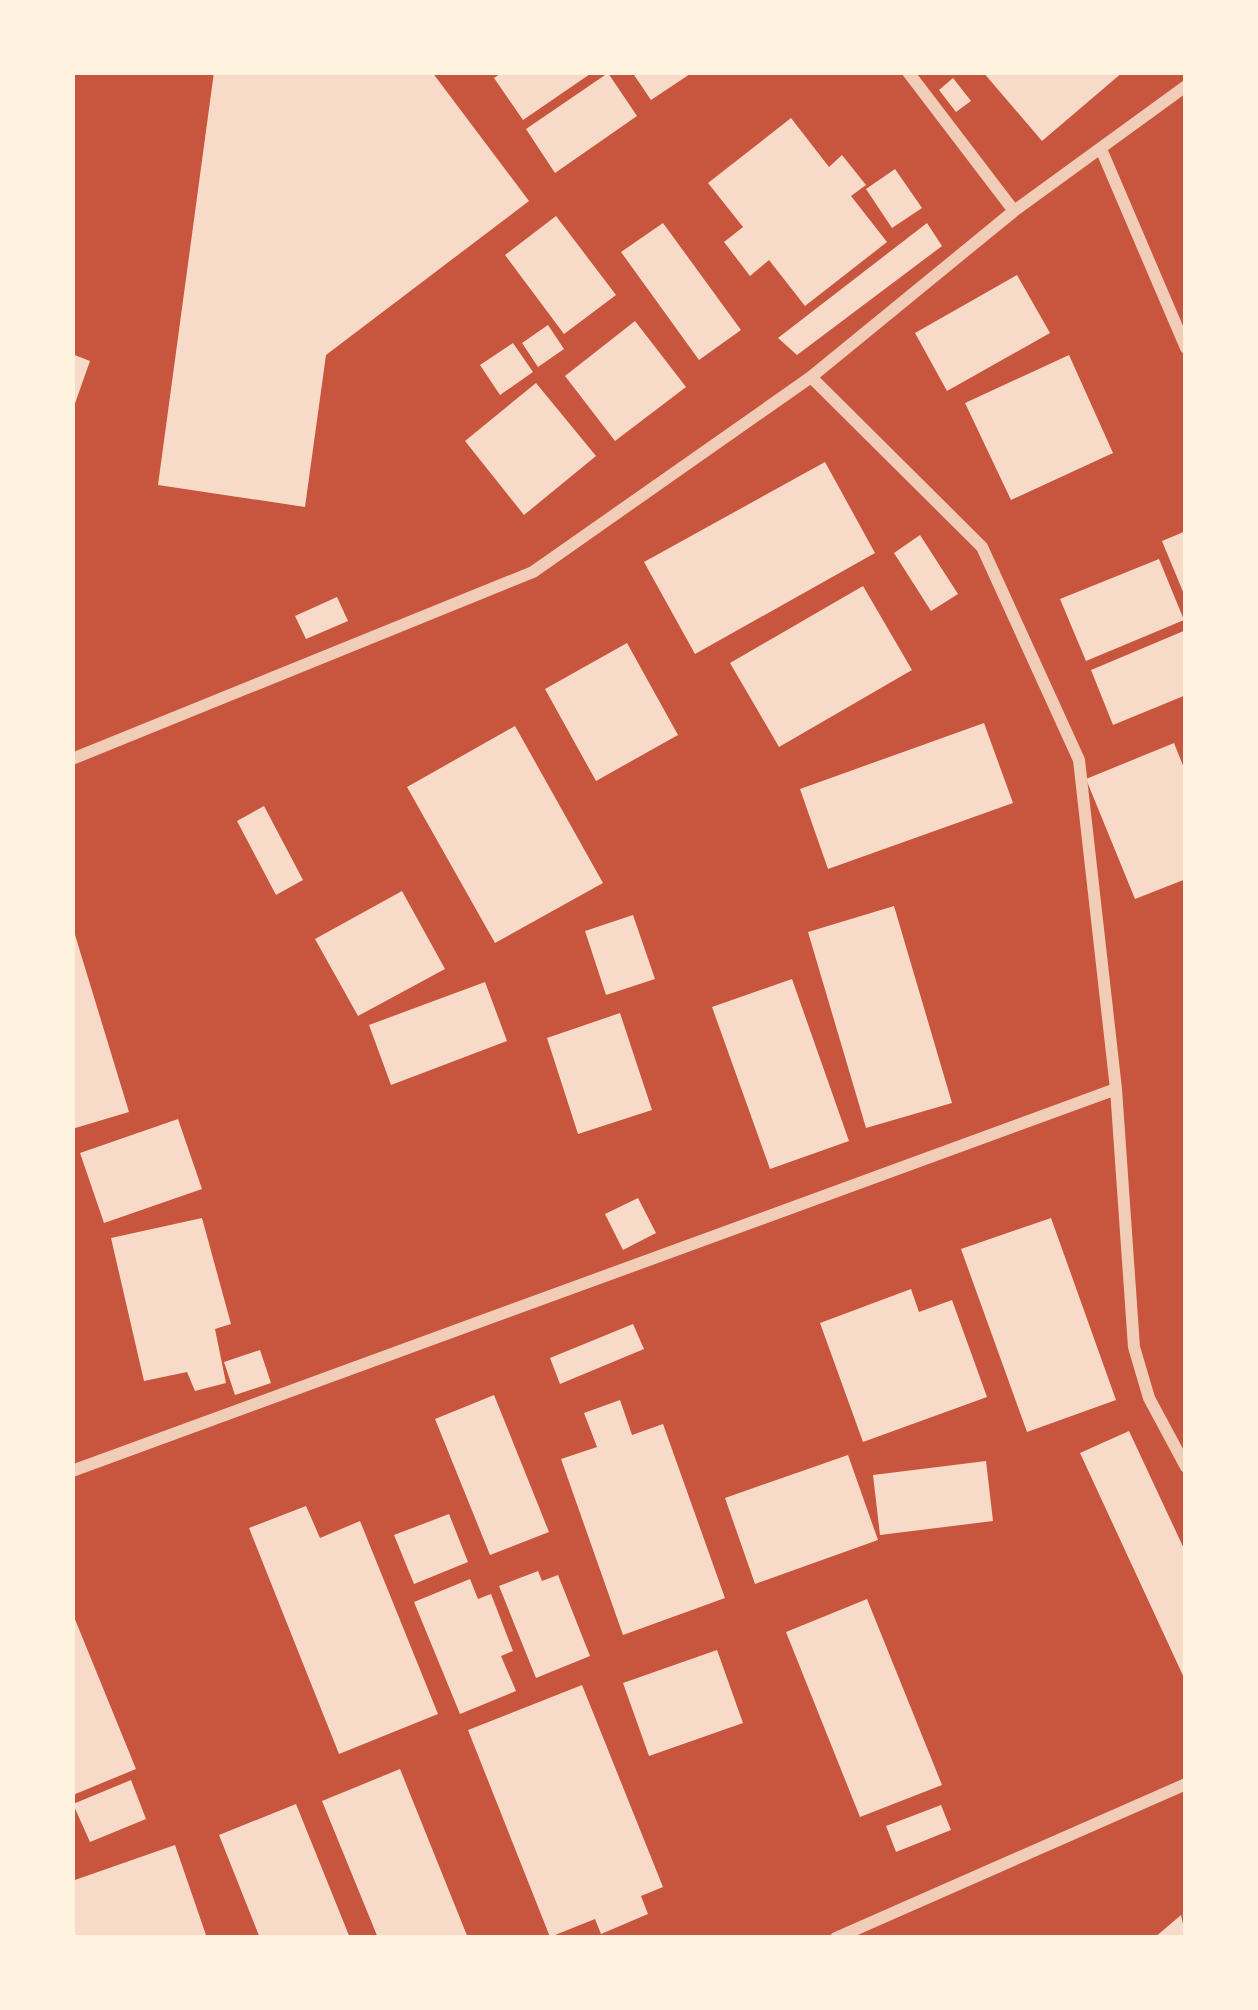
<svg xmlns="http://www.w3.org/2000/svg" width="1258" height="2010" font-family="Commissioner,sans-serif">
<rect width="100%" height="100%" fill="#c8553d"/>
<path fill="#f7dbc8" d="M 214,72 L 432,72 L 529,201 L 326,355 L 305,507 L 158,485 Z
M 503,72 L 593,72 L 523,120 L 494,78 Z
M 632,72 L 693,72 L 651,100 Z
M 983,72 L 1123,72 L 1042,141 Z
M 608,73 L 637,116 L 555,173 L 526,129 Z
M 953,78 L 971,101 L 956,112 L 939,90 Z
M 791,118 L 829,167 L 842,155 L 866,185 L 851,196 L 887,242 L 805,306 L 769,260 L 750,276 L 724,242 L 743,227 L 708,183 Z
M 895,169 L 922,208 L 892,228 L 866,189 Z
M 556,216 L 616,295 L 564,334 L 505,255 Z
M 663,223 L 741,330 L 699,360 L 621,252 Z
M 927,223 L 942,246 L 797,355 L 778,338 Z
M 1017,275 L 1050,333 L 947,391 L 915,333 Z
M 635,321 L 686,387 L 615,441 L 565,376 Z
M 548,325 L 564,349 L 538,367 L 522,343 Z
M 513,343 L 533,372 L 500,395 L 480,365 Z
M 72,354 L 90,361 L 73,409 L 72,408 Z
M 1069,355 L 1113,453 L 1011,500 L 965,403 Z
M 536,383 L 596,456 L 524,515 L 465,441 Z
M 825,462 L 875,553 L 695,654 L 644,562 Z
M 1186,531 L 1186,599 L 1162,541 Z
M 920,535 L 958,594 L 931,611 L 894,553 Z
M 1159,559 L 1184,620 L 1086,661 L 1060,599 Z
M 863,586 L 912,670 L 779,747 L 730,663 Z
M 337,597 L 348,621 L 306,639 L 295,616 Z
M 1186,630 L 1186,695 L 1113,725 L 1091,670 Z
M 627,643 L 678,735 L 596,781 L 545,689 Z
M 984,723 L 1013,803 L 828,869 L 800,789 Z
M 515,726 L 603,883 L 495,943 L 407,787 Z
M 1174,743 L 1186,773 L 1186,879 L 1135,899 L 1086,779 Z
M 264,806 L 303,880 L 276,895 L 237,821 Z
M 402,891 L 445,969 L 358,1016 L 315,939 Z
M 894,906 L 952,1103 L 866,1128 L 808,932 Z
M 633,915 L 655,979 L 606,995 L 585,931 Z
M 72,925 L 129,1112 L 72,1129 Z
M 792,979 L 849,1141 L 770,1169 L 712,1007 Z
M 485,982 L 507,1041 L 391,1085 L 369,1025 Z
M 620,1013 L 652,1110 L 578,1134 L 547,1038 Z
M 178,1119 L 202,1189 L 104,1223 L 80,1153 Z
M 638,1198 L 656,1233 L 623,1250 L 605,1214 Z
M 202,1218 L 231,1324 L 215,1329 L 226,1383 L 195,1391 L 187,1372 L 144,1381 L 111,1238 Z
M 1051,1218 L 1116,1400 L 1027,1432 L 961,1249 Z
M 911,1289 L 919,1312 L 952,1300 L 987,1397 L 863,1442 L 820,1323 Z
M 633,1324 L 644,1349 L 560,1384 L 550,1358 Z
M 260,1350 L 271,1383 L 235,1395 L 224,1362 Z
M 494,1395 L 549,1532 L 490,1555 L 435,1419 Z
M 620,1400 L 632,1435 L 663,1424 L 725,1598 L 623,1635 L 561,1459 L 597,1447 L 584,1413 Z
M 1129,1431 L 1186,1553 L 1186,1682 L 1080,1453 Z
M 848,1455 L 878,1540 L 755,1584 L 725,1498 Z
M 986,1461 L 993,1521 L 880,1535 L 873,1475 Z
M 306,1506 L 320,1538 L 360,1521 L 438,1714 L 339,1754 L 249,1528 Z
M 449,1514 L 468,1562 L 414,1584 L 394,1535 Z
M 538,1571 L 542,1581 L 558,1575 L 590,1656 L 536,1678 L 499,1586 Z
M 470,1579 L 478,1599 L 491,1594 L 513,1651 L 501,1656 L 516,1691 L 460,1714 L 414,1602 Z
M 867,1599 L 942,1785 L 860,1817 L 786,1632 Z
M 72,1612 L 136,1769 L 73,1795 L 72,1792 Z
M 717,1650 L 743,1723 L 649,1756 L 623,1683 Z
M 582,1685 L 663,1887 L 641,1896 L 648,1914 L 601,1934 L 595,1919 L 550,1937 L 468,1730 Z
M 400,1769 L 468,1938 L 378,1938 L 322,1801 Z
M 131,1780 L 146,1819 L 90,1842 L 73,1804 Z
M 296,1804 L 350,1938 L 260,1938 L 219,1835 Z
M 941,1805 L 951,1830 L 896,1852 L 886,1826 Z
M 175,1845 L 207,1938 L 72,1938 L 72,1881 Z
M 1181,1915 L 1186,1938 L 1154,1938 Z"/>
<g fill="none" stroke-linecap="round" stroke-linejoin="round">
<path stroke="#f1ccb7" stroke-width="12" d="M 908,72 L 1014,211
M 1101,149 L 1186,348
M 811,377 L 982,547 L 1079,760 L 1116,1089 L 1134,1347 L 1149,1398 L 1186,1467
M 72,759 L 533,572 L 811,377 L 1014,211 L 1186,86
M 72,1471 L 1116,1089
M 836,1938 L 1186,1784"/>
</g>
<rect width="1258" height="2010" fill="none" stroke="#fff3e0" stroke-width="150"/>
</svg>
